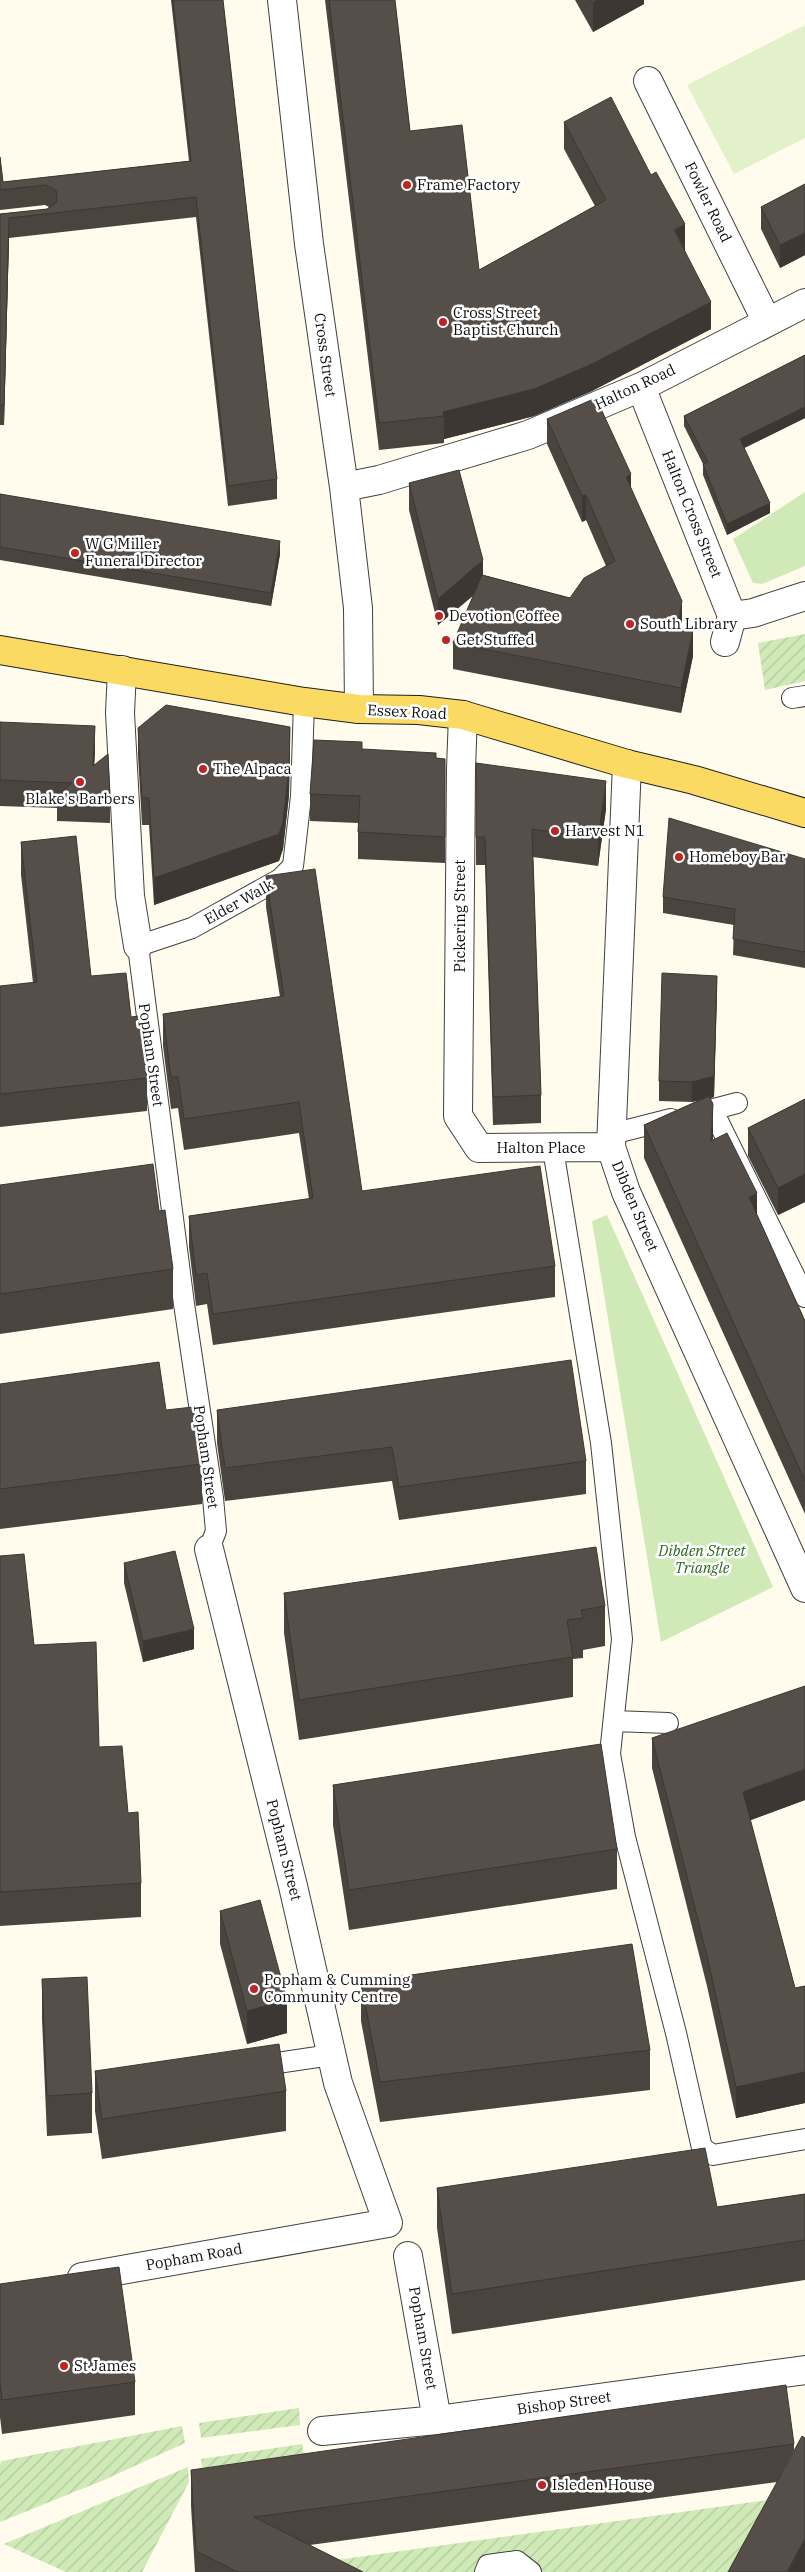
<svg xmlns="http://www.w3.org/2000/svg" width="805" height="2572" font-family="'IBM Plex Serif',serif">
<defs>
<pattern id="garden-furrows" width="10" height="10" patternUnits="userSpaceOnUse" patternTransform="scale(1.25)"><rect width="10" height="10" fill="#cfeab7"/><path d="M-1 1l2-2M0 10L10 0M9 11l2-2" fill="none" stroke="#b1c89c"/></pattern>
</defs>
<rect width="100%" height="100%" fill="#fffced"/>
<path fill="#cfeab7" d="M 805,492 L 805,566 L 762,584 L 753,583 L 733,539 Z
M 607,1215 L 773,1587 L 661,1642 L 592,1221 Z"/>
<path fill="url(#garden-furrows)" d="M 805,634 L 805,681 L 765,690 L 758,643 Z
M 299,2408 L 300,2425 L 201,2438 L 199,2423 Z
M 182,2426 L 185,2443 L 104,2480 L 0,2522 L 0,2464 L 2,2461 Z
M 302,2444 L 305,2464 L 204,2479 L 201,2459 Z
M 188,2467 L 189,2482 L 142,2572 L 66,2572 L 4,2544 Z
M 768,2500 L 733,2572 L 325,2572 L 308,2564 Z"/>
<path fill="#e2f1c9" d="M 805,25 L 805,138 L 734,174 L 687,85 Z"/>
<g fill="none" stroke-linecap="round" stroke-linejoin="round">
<defs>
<path id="lane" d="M 792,698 L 805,696
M 712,1109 L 805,1297
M 699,1113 L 737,1103
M 612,1134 L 671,1119
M 553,1149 L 601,1443 L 622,1639 L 610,1754 L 625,1837 L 676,2033 L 702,2148 L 713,2155 L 805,2139
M 209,1549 L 216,1531 L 213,1498 L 184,1304 L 138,946 L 192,928 L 280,879 L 293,866 L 301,796 L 304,702
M 614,1721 L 668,1723
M 257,2066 L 331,2055
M 485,2572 L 488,2565 L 517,2561 L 531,2572"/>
<path id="street" d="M 282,0 L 309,244 L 344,487 L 358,608 L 359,709
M 648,81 L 767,322
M 641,387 L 732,616 L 725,642
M 344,487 L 379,480 L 528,435 L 641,387 L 805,303
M 732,616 L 753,613 L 805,596
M 122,670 L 120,713 L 130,896 L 138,946
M 463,715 L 461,769 L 458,1116 L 479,1148 L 611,1147
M 627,764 L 611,1147 L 626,1192 L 805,1588
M 408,2256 L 437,2420
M 82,2277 L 388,2223 L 338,2083 L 293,1886 L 209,1549
M 322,2431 L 437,2420 L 805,2370"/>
<path id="primary" d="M 0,650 L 304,702 L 359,709 L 419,710 L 463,715 L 627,764 L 694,780 L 805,813"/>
</defs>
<use href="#lane" stroke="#404040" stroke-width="22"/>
<use href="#street" stroke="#404040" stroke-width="30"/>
<use href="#primary" stroke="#1e1e1e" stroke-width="30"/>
<use href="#lane" stroke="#fff" stroke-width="20"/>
<use href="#street" stroke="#fff" stroke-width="28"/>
<use href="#primary" stroke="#fada62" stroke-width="28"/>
</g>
<path fill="#4a443f" d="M 171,0 L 223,0 L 277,479 L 277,499 L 228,506 L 196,217 L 9,238 L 4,425 L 0,425 L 0,214 L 47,209 L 49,207 L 45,205 L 0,210 L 0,157 L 3,182 L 189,161 Z
M 325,0 L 395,0 L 410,131 L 479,270 L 595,206 L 564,149 L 564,122 L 685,251 L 711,329 L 592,391 L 534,416 L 444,439 L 444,443 L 379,450 Z
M 575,0 L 644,0 L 644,4 L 593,32 Z
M 805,184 L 805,255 L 780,268 L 761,229 L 761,207 Z
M 805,355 L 805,418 L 744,448 L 770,513 L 727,535 L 703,475 L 703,464 L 684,426 L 684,416 Z
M 547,419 L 631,488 L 682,626 L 681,628 L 693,656 L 681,713 L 453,669 L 453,643 L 474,595 L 438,625 L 409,510 L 409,483 L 483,575 L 570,598 L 606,566 L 586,520 L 582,522 L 547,444 Z
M 0,494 L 280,554 L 271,606 L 0,560 Z
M 0,722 L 95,751 L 94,765 L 110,798 L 110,823 L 57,821 L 57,808 L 0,806 Z
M 138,728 L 290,754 L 289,795 L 283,849 L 279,861 L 154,905 L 149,825 L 142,825 L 138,755 Z
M 362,749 L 445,759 L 445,863 L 358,859 L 358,823 L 310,821 L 310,794 Z
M 476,763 L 606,809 L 598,866 L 533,857 L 541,1095 L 541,1123 L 493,1125 L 485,865 L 476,865 Z
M 21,842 L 91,976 L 131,1017 L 147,1078 L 147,1111 L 0,1127 L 0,986 L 33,983 L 21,875 Z
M 805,859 L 805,968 L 733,955 L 734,925 L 663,913 L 663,897 Z
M 266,876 L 362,1191 L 555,1266 L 555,1297 L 213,1345 L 207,1304 L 196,1306 L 189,1247 L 189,1216 L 309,1199 L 299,1133 L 184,1150 L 178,1108 L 171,1109 L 163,1046 L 163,1014 L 280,997 L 266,907 Z
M 717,996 L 714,1097 L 710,1098 L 712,1141 L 757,1215 L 805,1321 L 805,1514 L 644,1158 L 644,1125 L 702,1099 L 692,1102 L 659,1101 L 659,1081 Z
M 805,1099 L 805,1202 L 778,1215 L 748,1156 L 748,1128 Z
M 0,1185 L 159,1211 L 173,1269 L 173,1309 L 0,1334 Z
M 0,1384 L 166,1410 L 202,1464 L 202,1504 L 0,1529 Z
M 217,1410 L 586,1461 L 586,1494 L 399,1520 L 392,1481 L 225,1501 L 217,1443 Z
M 0,1556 L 34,1645 L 99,1747 L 141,1883 L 141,1917 L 0,1926 Z
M 124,1563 L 194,1649 L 143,1662 L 124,1583 Z
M 284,1593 L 605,1606 L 605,1646 L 583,1650 L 583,1658 L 573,1659 L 573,1697 L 299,1740 L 284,1633 Z
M 652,1738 L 805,1800 L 750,1820 L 795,1988 L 805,1986 L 805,2103 L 736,2118 L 707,1986 L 652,1768 Z
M 333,1785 L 617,1849 L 617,1889 L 349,1930 L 333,1825 Z
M 220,1911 L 287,2033 L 247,2044 L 220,1944 Z
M 42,1979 L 92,2093 L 92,2133 L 47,2136 L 42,2019 Z
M 361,1982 L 650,2050 L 650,2090 L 380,2122 L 361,2021 Z
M 95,2071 L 286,2091 L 286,2131 L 102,2159 L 95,2111 Z
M 437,2188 L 717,2207 L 805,2194 L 805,2280 L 452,2334 L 437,2228 Z
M 0,2284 L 135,2382 L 135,2415 L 2,2434 L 0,2417 Z
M 794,2444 L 794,2450 L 777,2482 L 310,2545 L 363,2572 L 195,2572 L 191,2506 L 191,2470 Z"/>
<path fill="#3c3733" d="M 598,0 L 644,0 L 644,4 L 593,32 L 593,3 Z
M 9,218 L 9,238 L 4,425 L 4,405 Z
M 685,224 L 685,251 L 674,230 Z
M 805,233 L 805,255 L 780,268 L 780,245 Z
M 711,302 L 711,329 L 592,391 L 534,416 L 444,439 L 444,416 L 443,412 Z
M 805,407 L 805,418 L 740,450 L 740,439 Z
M 631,474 L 631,500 L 626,477 Z
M 586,495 L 586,520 L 582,522 L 582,496 Z
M 770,503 L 770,513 L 727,535 L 727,524 Z
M 280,541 L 280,554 L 271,606 L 271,593 Z
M 483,560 L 483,587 L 438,625 L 438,599 Z
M 682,601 L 682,626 L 677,652 L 677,627 Z
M 693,630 L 693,656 L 681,713 L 681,688 Z
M 95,726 L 95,751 L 93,792 L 93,766 Z
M 290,727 L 289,795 L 283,849 L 279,861 L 154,905 L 154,878 Z
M 606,781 L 606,809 L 598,866 L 598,839 Z
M 717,976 L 714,1097 L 692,1102 L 692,1082 Z
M 713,1104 L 713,1137 L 711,1175 L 711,1141 Z
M 805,1174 L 805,1202 L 778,1215 L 778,1188 Z
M 757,1193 L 757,1226 L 749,1197 Z
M 194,1629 L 194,1649 L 143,1662 L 143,1641 Z
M 805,1769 L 805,1800 L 743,1823 L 743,1792 Z
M 287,2000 L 287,2033 L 247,2044 L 247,2011 Z
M 805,2072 L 805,2103 L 736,2118 L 736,2087 Z
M 805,2538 L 805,2572 L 787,2572 Z"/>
<path fill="#564f49" stroke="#3c3733" d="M 173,0 L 223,0 L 277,479 L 228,486 L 196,197 L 9,218 L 4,405 L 0,405 L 0,214 L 47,209 L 57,202 L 56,190 L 45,185 L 0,190 L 0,157 L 3,182 L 191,161 Z
M 329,0 L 395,0 L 410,131 L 462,125 L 479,270 L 606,200 L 564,122 L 611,97 L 651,175 L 656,172 L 685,224 L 674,230 L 711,302 L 592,364 L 534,389 L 443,412 L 444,416 L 379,423 Z
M 591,0 L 598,0 L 593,3 Z
M 805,184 L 805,233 L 780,245 L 761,207 Z
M 805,355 L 805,407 L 740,439 L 770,503 L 727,524 L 703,464 L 708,462 L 684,416 Z
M 596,398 L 631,474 L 626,477 L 682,601 L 677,627 L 693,630 L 681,688 L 453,643 L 482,575 L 570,598 L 584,578 L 615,561 L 586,495 L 582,496 L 547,419 Z
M 459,470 L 483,560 L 438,599 L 409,483 Z
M 0,494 L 280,541 L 271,593 L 0,547 Z
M 166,705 L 290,727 L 289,768 L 283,822 L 279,834 L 154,878 L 149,798 L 142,798 L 138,728 Z
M 0,722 L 95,726 L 93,766 L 108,754 L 110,798 L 57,796 L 72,783 L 0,780 Z
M 314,740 L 362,742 L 362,749 L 436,753 L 436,758 L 445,759 L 445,837 L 358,832 L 360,796 L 310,794 Z
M 476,763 L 606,781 L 598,839 L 532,829 L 541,1095 L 493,1097 L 485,837 L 476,837 Z
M 669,818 L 805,859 L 805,952 L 733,939 L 735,909 L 663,897 Z
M 76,836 L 91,976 L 126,973 L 131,1017 L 139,1016 L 147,1078 L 0,1094 L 0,986 L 37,982 L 21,842 Z
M 315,869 L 362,1191 L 540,1166 L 555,1266 L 213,1314 L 207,1273 L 196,1275 L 189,1216 L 313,1198 L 299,1102 L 184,1119 L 178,1077 L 171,1077 L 163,1014 L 284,996 L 266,876 Z
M 662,973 L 717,976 L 714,1076 L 692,1082 L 659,1081 Z
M 709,1096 L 713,1104 L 711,1141 L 727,1133 L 757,1193 L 749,1197 L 805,1321 L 805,1481 L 644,1125 Z
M 805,1099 L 805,1174 L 778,1188 L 748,1128 Z
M 153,1164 L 159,1211 L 165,1210 L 173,1269 L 0,1294 L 0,1185 Z
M 571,1360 L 586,1461 L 399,1487 L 392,1447 L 225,1468 L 217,1410 Z
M 159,1362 L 166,1410 L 193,1407 L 202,1464 L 0,1489 L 0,1384 Z
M 596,1547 L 605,1606 L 581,1610 L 583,1618 L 567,1620 L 573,1657 L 299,1700 L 284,1593 Z
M 175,1551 L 194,1629 L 143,1641 L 124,1563 Z
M 24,1554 L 34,1645 L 96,1642 L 99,1747 L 122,1746 L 128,1813 L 138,1812 L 141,1883 L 0,1892 L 0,1556 Z
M 805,1686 L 805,1769 L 743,1792 L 795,1988 L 805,1986 L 805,2072 L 736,2087 L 707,1956 L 652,1738 Z
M 601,1744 L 617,1849 L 349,1890 L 333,1785 Z
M 260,1900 L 287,2000 L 247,2011 L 220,1911 Z
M 632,1944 L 650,2050 L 380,2082 L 361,1982 Z
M 87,1977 L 92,2093 L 47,2096 L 42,1979 Z
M 279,2044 L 286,2091 L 102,2119 L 95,2071 Z
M 705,2148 L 717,2207 L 805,2194 L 805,2240 L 452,2294 L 437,2188 Z
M 119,2267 L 135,2382 L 2,2400 L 0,2383 L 0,2284 Z
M 786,2385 L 794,2444 L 254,2517 L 363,2572 L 238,2572 L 196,2551 L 191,2470 Z
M 802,2436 L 805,2438 L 805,2538 L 787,2572 L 728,2572 Z"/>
<g fill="#bf2325" stroke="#fff" stroke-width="2">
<circle cx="407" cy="185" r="5"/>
<circle cx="443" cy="322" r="5"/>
<circle cx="75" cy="553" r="5"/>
<circle cx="439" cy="616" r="5"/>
<circle cx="630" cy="624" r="5"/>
<circle cx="446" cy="640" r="5"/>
<circle cx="203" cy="769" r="5"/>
<circle cx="80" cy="782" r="5"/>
<circle cx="555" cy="831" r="5"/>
<circle cx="679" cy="857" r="5"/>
<circle cx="254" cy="1989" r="5"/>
<circle cx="64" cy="2366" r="5"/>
<circle cx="542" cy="2485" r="5"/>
</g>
<g text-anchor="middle" stroke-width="5" stroke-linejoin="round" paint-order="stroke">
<g font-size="15" fill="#0d0d0d" stroke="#fff" text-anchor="start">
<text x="417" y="190">Frame Factory</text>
<text x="453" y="318">Cross Street<tspan x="453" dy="17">Baptist Church</tspan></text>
<text x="85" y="549">W G Miller<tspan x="85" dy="17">Funeral Director</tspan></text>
<text x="449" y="621">Devotion Coffee</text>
<text x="640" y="629">South Library</text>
<text x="456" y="645">Get Stuffed</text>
<text x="213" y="774">The Alpaca</text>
<text x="80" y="804" text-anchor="middle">Blake's Barbers</text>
<text x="565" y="836">Harvest N1</text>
<text x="689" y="862">Homeboy Bar</text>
<text x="264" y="1985">Popham &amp; Cumming<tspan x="264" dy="17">Community Centre</tspan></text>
<text x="74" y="2371">St James</text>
<text x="552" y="2490">Isleden House</text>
</g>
<g font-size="15" fill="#0d0d0d" stroke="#fff">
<text transform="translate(708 202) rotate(64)" y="5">Fowler Road</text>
<text transform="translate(325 355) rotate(82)" y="5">Cross Street</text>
<text transform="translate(635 387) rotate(-25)" y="5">Halton Road</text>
<text transform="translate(692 514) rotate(68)" y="5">Halton Cross Street</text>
<text transform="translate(407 712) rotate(3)" y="5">Essex Road</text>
<text transform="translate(239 902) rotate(-29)" y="5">Elder Walk</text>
<text transform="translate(460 916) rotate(-90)" y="5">Pickering Street</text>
<text transform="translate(151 1055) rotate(82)" y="5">Popham Street</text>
<text x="541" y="1153">Halton Place</text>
<text transform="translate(635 1206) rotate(67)" y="5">Dibden Street</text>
<text transform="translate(206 1457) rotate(82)" y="5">Popham Street</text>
<text transform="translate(284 1850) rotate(76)" y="5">Popham Street</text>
<text transform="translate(194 2257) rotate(-10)" y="5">Popham Road</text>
<text transform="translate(423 2338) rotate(80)" y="5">Popham Street</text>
<text transform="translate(564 2403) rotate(-8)" y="5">Bishop Street</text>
</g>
<g font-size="15" font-style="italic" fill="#29661c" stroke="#fff">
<text x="702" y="1556">Dibden Street<tspan x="702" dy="17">Triangle</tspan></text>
</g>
</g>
</svg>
